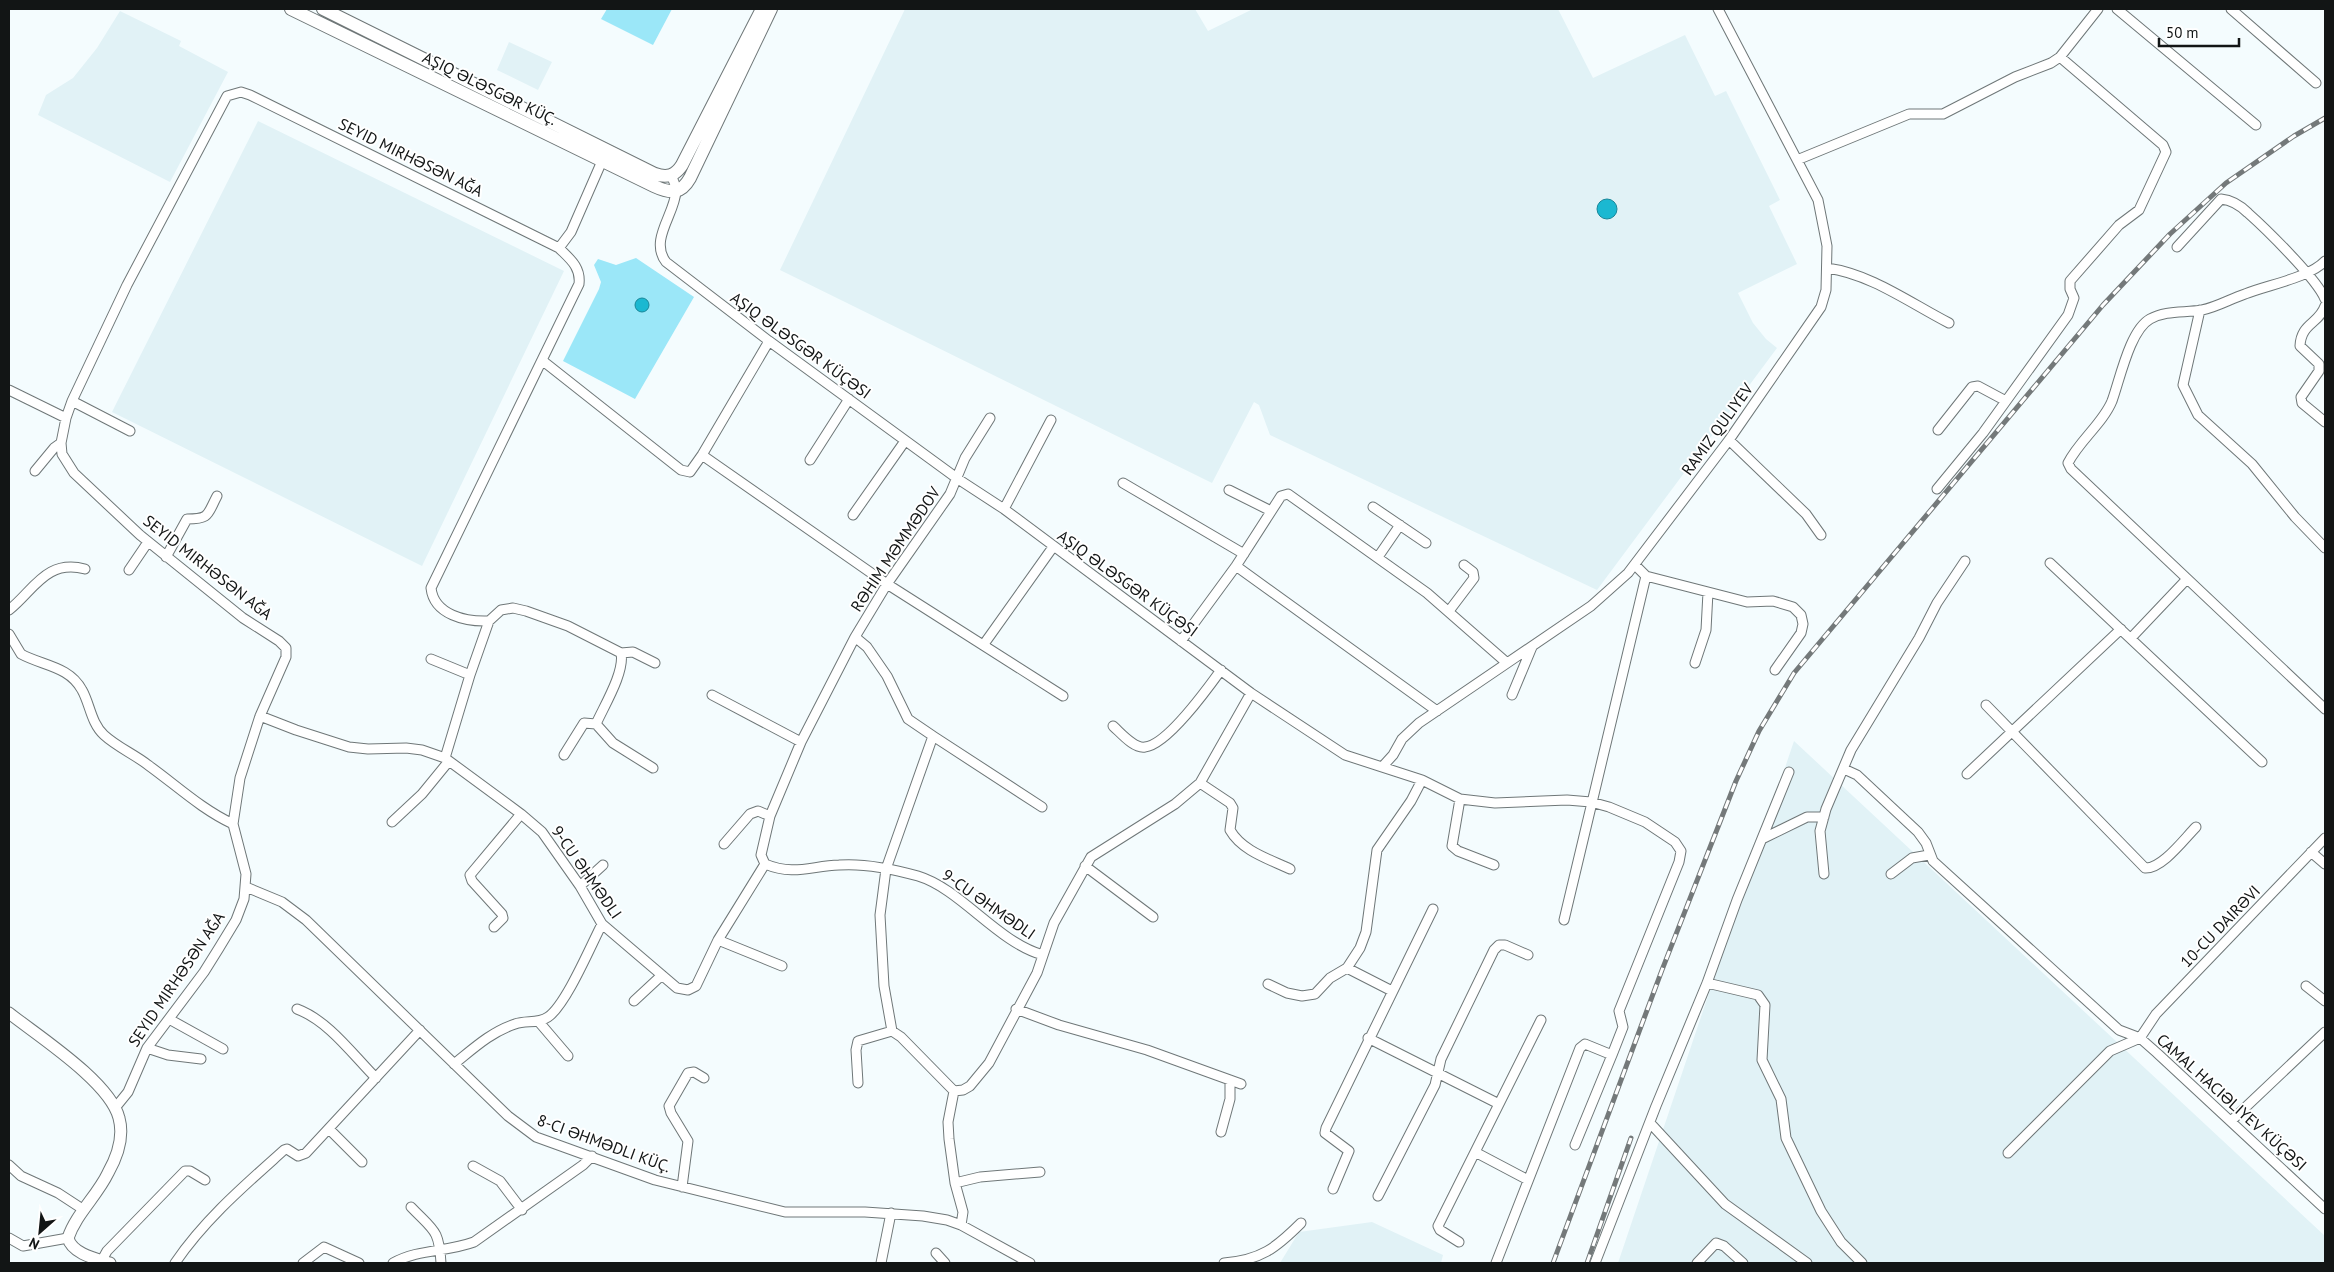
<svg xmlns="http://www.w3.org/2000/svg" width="2334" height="1272" font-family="'PT Sans',sans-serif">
<rect width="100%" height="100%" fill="#f4fcfe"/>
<path fill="#e1f2f6" d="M 905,9 L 1195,9 L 1208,31 L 1253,9 L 1558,9 L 1593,78 L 1685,35 L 1715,96 L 1726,91 L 1780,200 L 1769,206 L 1797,264 L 1738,293 L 1753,323 L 1766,339 L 1777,348 L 1597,590 L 1270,435 L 1259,405 L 1254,402 L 1212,483 L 780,270 Z
M 120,11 L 181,41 L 179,46 L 228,72 L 170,182 L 38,115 L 46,95 L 73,78 L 97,48 Z
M 509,42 L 552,62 L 538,90 L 497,70 Z
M 258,121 L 564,271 L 422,566 L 112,412 Z
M 1794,741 L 2325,1236 L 2325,1263 L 1618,1263 Z
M 1372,1222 L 1443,1255 L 1441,1263 L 1280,1263 L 1299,1232 Z"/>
<path fill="#9be7f8" d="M 607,9 L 672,9 L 653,45 L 601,19 Z
M 636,258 L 694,297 L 635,399 L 563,361 L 599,289 L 601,282 L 594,265 L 598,259 L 616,265 Z"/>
<path fill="#1bb8d1" stroke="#188799" d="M1597 209a10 10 0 1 1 20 0a10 10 0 1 1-20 0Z
M635 305a7 7 0 1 1 14 0a7 7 0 1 1-14 0Z"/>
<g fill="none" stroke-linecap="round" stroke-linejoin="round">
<defs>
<path id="minor" d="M 2117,9 L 2256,125
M 2231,9 L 2316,83
M 1797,160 L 1909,114 L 1943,114 L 2015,77 L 2051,63 L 2060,57 L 2098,9
M 671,175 C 673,180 676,185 676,191 C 675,214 649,240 666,262 L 769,341 L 958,479 L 1004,509 L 1251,693 L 1345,755 L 1422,780 L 1460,799 L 1495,803 L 1567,800 L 1591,802 L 1609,807 L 1645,822 L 1675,842 L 1681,851 L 1679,862 L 1619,1011 L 1623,1027 L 1612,1055 L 1585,1044 L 1580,1048 L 1496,1263
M 2177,247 L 2221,199 C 2231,200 2241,206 2248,213 C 2266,229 2317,279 2325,299
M 559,248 L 571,232 L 602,161
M 2325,261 C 2309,278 2267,285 2245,294 C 2230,299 2217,307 2202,310 C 2184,313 2166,310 2150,319 C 2130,330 2120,379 2112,401 C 2103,423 2079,441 2068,463 L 2071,469 L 2325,709
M 1827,268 C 1871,274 1910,303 1949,323
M 2325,306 C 2319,324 2301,323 2300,346 L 2319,364 L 2319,371 L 2301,397 L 2302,403 L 2325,422
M 2200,310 L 2183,385 L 2198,415 L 2252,464 L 2295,517 L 2325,548
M 543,361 L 681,470 L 690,472 L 702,455 L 769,341
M 9,390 L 66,418
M 72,401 L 130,431
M 1938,430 L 1972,387 L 1978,386 L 2006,401
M 1729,440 L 1806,514 L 1821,535
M 702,455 L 887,584 L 1063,696
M 810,460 L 849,399
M 35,471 L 54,448 L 61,443
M 1123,483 L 1244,554
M 1937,489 L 1983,433 L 2068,315 L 2074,298 L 2070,289 L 2070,281 L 2119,225 L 2139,210 L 2166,152 L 2163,145 L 2060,57
M 1229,490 L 1271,511
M 1373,507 L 1426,543
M 1004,509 L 1051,420
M 853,515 L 905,441
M 166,557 L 187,519 C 210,519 207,515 217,496
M 1378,557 L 1400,525
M 2050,563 L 2262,762
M 1236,566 L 1437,711
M 129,570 L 148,542
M 1646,576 L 1747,602 L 1773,601 L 1793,607 L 1801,615 L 1803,624 L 1801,633 L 1775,670
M 9,610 C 34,590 46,559 85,569
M 1449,611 L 1474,578 L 1473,572 L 1464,565
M 9,634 L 21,654 C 43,666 69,666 82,690 C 90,704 91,723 104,735 C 117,747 134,754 148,765 C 176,785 201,809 233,824
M 2131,638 L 2186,580
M 1181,641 L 1236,566 L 1281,496 L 1288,494 L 1427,593 L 1507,663
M 984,644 L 1053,547
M 431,659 L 470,675
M 1695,663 L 1706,630 L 1708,592
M 712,695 L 801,742
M 1512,695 L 1532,647
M 1986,705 L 2145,868 C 2162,869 2184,839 2196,827
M 260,716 L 296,730 L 349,747 L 368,749 L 406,748 L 422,750 L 445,758 L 521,814 L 542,832 L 580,886 L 602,924 L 677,988 L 688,990 L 696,986 L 718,940 L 765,864
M 596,724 L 613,743 L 653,768
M 1113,726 C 1121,733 1134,749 1145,747 C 1167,745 1208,688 1221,670
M 933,736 L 1042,807
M 564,755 L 584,723 L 596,724 C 604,706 625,672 621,653
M 445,758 L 470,675 L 489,621
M 1383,766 L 1393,755 L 1402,739 L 1419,723 L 1591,606 L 1628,573 L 1729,440 L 1821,307 L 1826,290 L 1827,246 L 1818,200 L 1718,9
M 1844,769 L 1857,775 L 1918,832 L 1926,843 L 1933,861 L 2119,1030 L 2140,1038 L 2157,1053 L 2325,1209
M 1967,774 L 2121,629
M 1200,783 L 1230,803 L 1233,808 L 1230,830 C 1242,851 1269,859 1290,869
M 1460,799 L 1452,846 L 1458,851 L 1494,865
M 392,822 L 422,794 L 449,761
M 1764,838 L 1807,817 L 1824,817
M 724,844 L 750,814 L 758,811 L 770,816
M 2311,852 L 2325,864
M 765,864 C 794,876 811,866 839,865 C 865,863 893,869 918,876 C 961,889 997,942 1043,955
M 765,864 L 761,855 L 770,816 L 801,742 L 855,637
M 1085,866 L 1153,917
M 1824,874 L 1820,831 L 1826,809 L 1851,750 L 1919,638 L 1937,603 L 1965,561
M 1891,874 L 1912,858 L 1929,855
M 580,886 L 603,865
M 246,887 L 282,902 L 306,920 L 508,1116 L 536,1137 L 655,1180 L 785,1212 L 865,1212 L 923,1216 L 947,1220 L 961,1225 L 1030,1263
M 1564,920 L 1646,576 L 1635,565
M 494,927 L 503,918 L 502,914 L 472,881 L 470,875 L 521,814
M 718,940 L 782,966
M 1347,968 L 1392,991
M 1707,983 L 1758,995 L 1765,1005 L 1762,1060 L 1781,1099 L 1786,1138 L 1821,1211 L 1841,1242 L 1862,1263
M 1268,984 L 1287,993 L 1302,996 L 1315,994 L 1330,978 L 1347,968 L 1360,948 L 1366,932 L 1377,850 L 1411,801 L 1422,780
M 2306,986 L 2325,1001
M 634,1001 L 662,975
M 297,1009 C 329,1021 353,1055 376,1078
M 1016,1009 L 1059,1025 L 1147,1050 L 1241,1084
M 169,1019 L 223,1049
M 539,1022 L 568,1056
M 1368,1038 L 1499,1104
M 2140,1038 L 2156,1014 L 2325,838
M 147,1048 L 168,1055 L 201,1059
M 454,1064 C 474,1048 491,1032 515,1024 C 526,1020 538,1024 548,1017 C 566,1005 591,945 602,924
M 858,1083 L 856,1050 L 858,1041 L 892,1031
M 954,1091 L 963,1090 L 970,1086 L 989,1063 L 1037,973 L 1054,923 L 1091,857 L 1175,804 L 1200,783 L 1251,693
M 115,1108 L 128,1092 L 147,1048 L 204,972 L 219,948 L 236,920 L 244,899 L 246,874 L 233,824 L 240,778 L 260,716 L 286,657 L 286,648 L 279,641 L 243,618 L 140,535 L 74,473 L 62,454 L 61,443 L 66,418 L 72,401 L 127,285 L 227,96 L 241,92 L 250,95 L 559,248 C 570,259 581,267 579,284 L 431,588 C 434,615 466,622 489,621 L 501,610 L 513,608 L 526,611 L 568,626 L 621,653 L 633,652 L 655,663
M 2231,1121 L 2325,1032
M 1651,1124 L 1725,1204 L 1807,1263
M 329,1129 L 362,1162
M 1221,1132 L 1230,1099 L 1230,1080
M 1575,1145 L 1612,1055
M 1475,1152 L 1528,1180
M 2008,1153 L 2110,1051 L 2140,1038
M 9,1165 L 21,1176 L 58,1193 L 84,1210
M 473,1166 L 500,1181 L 522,1210
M 955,1183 L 980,1177 L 1040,1172
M 682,1187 L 688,1141 L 671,1113 L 669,1106 L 688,1073 L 694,1072 L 704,1078
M 1333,1189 L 1349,1151 L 1325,1133 L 1326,1128 L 1433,909
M 1378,1196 L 1435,1085 L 1441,1059 L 1494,950 L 1499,945 L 1505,945 L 1528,955
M 411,1207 C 434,1231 439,1229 441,1263
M 961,1225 L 963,1212 L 955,1183 L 949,1139 L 948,1122 L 954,1091 L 901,1037 L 892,1031 L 884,986 L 880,915 L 886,869 L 933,736 L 908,719 L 887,676 L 867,647 L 855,637 L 887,584 L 950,494 L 965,458 L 990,418
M 9,1238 L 23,1246 L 68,1238
M 1459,1242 L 1440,1230 L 1438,1226 L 1541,1020
M 936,1253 L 945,1263
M 102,1260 L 107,1251 L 185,1171 L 190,1171 L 205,1180
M 175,1263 C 205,1219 245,1185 284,1150 L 287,1149 L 298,1156 L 306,1153 L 420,1030
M 303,1263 L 324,1247 L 359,1263
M 393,1263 C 418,1249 447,1252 474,1242 L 583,1165 L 592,1156
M 881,1263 L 891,1213
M 1224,1263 C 1261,1260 1276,1248 1301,1223
M 1595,1263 L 1656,1106 L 1707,983 L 1737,900 L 1789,772
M 1697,1263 L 1716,1243 L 1724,1246 L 1743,1263"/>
<path id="tertiary" d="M 9,1013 C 38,1036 110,1082 119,1118 C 124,1136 117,1157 108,1173 C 97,1196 76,1214 68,1238 C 72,1254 97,1259 110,1263"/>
<path id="secondary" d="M 291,9 L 654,186 C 671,194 681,194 690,178 L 771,9
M 323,9 L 655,174 C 667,178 675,176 682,165 L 762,9"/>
</defs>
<use href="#minor" stroke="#6f7778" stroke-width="11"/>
<use href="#tertiary" stroke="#6f7778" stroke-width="13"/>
<use href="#secondary" stroke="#6f7778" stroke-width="14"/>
<use href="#minor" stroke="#fff" stroke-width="9"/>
<use href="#tertiary" stroke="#fff" stroke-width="11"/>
<use href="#secondary" stroke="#fff" stroke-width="12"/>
<defs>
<path id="rail" d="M 1553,1263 L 1662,970 L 1736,781 L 1759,731 L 1794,673 L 2103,305 L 2170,234 L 2226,183 L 2294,136 L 2325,118
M 1587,1263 L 1631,1138"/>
</defs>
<use href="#rail" stroke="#74797a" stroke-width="5"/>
<use href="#rail" stroke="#fff" stroke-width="3" stroke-dasharray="9" stroke-linecap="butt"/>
</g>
<g text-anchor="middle" stroke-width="4" stroke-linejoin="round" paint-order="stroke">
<g font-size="16" fill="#121515" stroke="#fff">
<text transform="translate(490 88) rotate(26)" y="6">AŞIQ ƏLƏSGƏR KÜÇ.</text>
<text transform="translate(411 157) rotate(26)" y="6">SEYID MIRHƏSƏN AĞA</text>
<text transform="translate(801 345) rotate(36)" y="6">AŞIQ ƏLƏSGƏR KÜÇƏSI</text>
<text transform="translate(1717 429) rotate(-54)" y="6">RAMIZ QULIYEV</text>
<text transform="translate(895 549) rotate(-56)" y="6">RƏHIM MƏMMƏDOV</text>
<text transform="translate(208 567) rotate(38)" y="6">SEYID MIRHƏSƏN AĞA</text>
<text transform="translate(1128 583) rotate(36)" y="6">AŞIQ ƏLƏSGƏR KÜÇƏSI</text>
<text transform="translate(587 872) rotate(55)" y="6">9-CU ƏHMƏDLI</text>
<text transform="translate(989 904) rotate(35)" y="6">9-CU ƏHMƏDLI</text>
<text transform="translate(2220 926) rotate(-46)" y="6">10-CU DAIRƏVI</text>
<text transform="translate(176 979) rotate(-56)" y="6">SEYID MIRHƏSƏN AĞA</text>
<text transform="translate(2232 1102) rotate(42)" y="6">CAMAL HACIƏLIYEV KÜÇƏSI</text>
<text transform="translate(604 1143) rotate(20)" y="6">8-CI ƏHMƏDLI KÜÇ.</text>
</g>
</g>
<rect width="2334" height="1272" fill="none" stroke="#121515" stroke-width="20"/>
<g transform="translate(40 1232) rotate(207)" stroke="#ffffff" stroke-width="4" paint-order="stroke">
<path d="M0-4L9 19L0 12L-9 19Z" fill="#121515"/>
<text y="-8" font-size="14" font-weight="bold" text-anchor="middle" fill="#121515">N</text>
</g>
<path d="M2159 38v8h80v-8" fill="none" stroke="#121515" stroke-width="2.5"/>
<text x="2166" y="38" font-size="15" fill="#121515" stroke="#ffffff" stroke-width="4" paint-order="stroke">50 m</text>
</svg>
